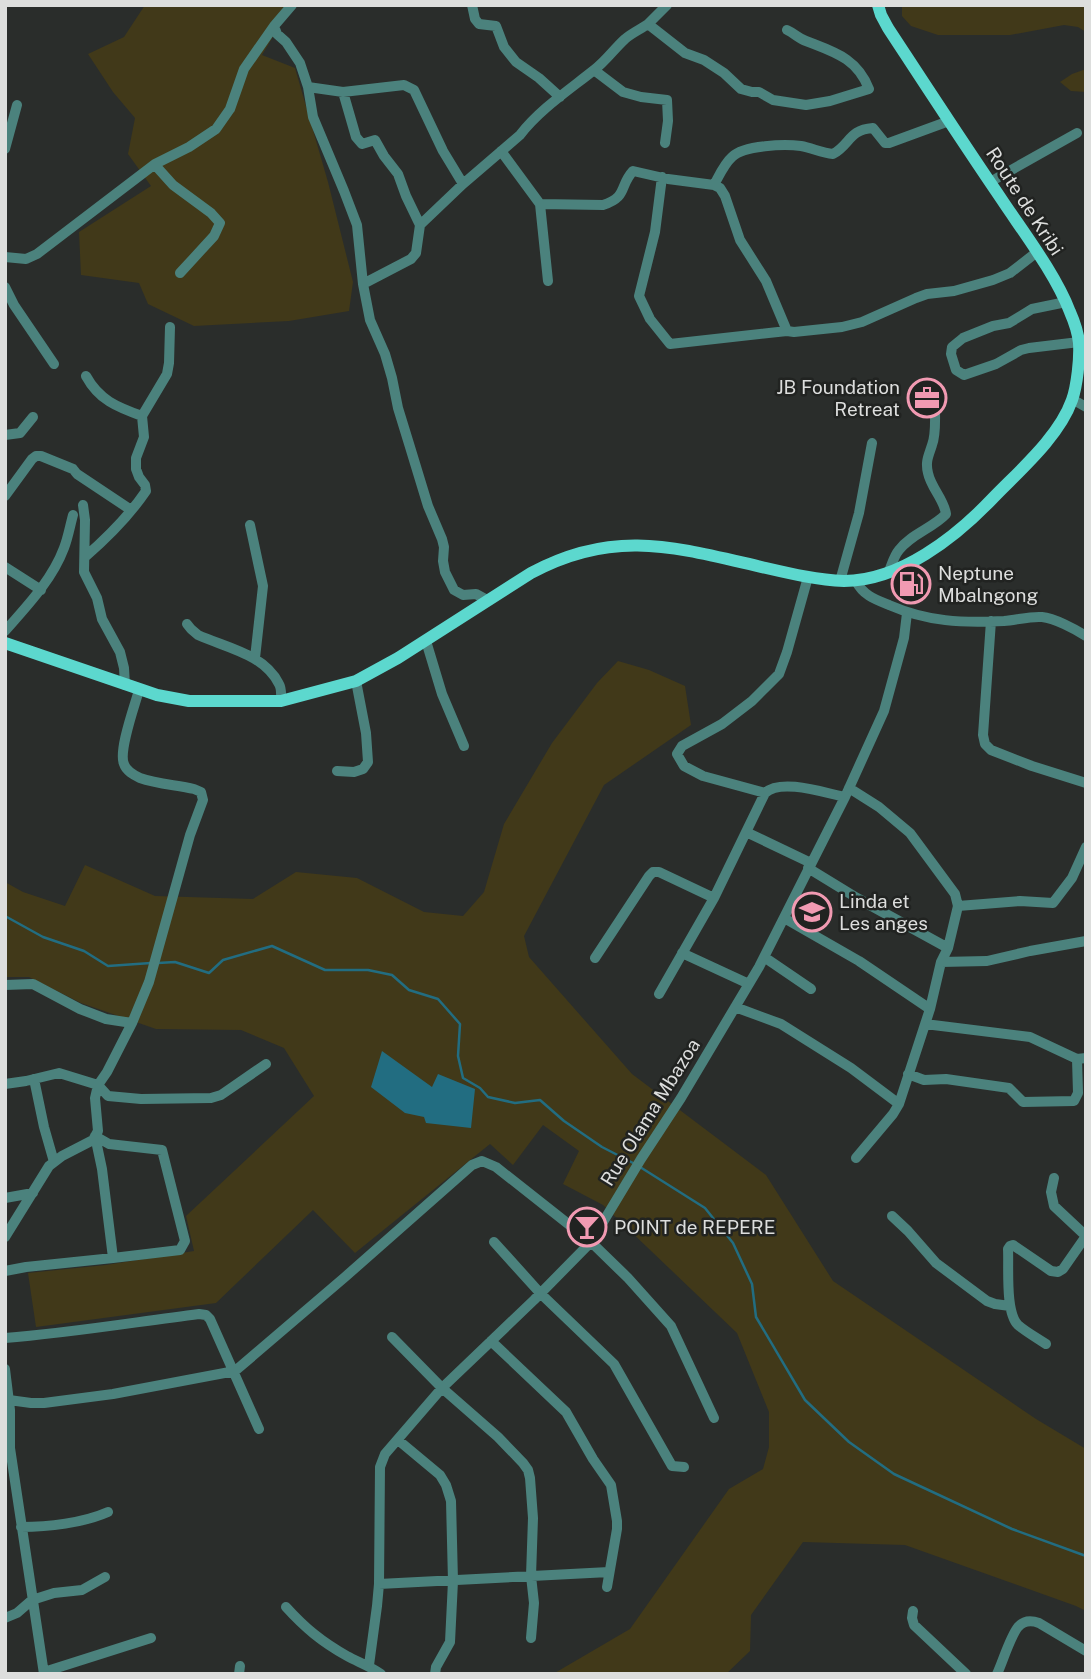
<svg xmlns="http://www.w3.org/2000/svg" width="1091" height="1679" font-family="'Public Sans',sans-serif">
<rect width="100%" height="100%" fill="#2a2d2b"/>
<path fill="#413919" d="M 145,5 L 292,5 L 262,55 L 295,68 L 328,182 L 353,282 L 349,311 L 289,321 L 194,326 L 148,304 L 139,283 L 81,275 L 79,232 L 151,186 L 128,154 L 135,118 L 113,92 L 88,54 L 124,37 Z
M 902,5 L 1086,5 L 1086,32 L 1078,27 L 1064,25 L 1010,35 L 938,35 L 911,26 L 902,16 Z
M 1086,69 L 1086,92 L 1071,91 L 1060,82 L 1072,74 Z
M 618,661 L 649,670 L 685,686 L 691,725 L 604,785 L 524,936 L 529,957 L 632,1074 L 766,1175 L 833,1281 L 1036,1419 L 1086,1449 L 1086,1611 L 1076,1606 L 905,1545 L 803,1542 L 751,1615 L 750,1651 L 726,1674 L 553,1674 L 630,1629 L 729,1489 L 763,1469 L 769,1447 L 769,1412 L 737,1333 L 603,1205 L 563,1184 L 579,1151 L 543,1125 L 513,1165 L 490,1144 L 355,1253 L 313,1210 L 216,1303 L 36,1327 L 28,1273 L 106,1265 L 194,1251 L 186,1216 L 314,1096 L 284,1048 L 241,1030 L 156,1029 L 81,1003 L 29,977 L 5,977 L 5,882 L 23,892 L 65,906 L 85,865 L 155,896 L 253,899 L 296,872 L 357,878 L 424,912 L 463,916 L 484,892 L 504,824 L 552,743 L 597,683 Z"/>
<path fill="#226d81" d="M 382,1051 L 432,1087 L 438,1074 L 475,1089 L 471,1128 L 426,1123 L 424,1117 L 405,1113 L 371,1087 Z"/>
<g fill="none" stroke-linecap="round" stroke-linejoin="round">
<path stroke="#226d81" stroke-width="2.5" d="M 5,916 L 43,937 L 84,951 L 108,966 L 151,963
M 158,963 L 175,962 L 209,973 L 223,960 L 272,946 L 325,970 L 368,970 L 392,975 L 409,990 L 438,999 L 460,1024 L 458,1056 L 463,1078 L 480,1088 L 488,1097 L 515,1103 L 540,1100 L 564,1121 L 602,1147 L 635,1164
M 640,1167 L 705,1208 L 733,1243 L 752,1284 L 756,1317 L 805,1400 L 849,1442 L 894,1474 L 1012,1529 L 1086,1556"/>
<path stroke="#4b827d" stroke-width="10" d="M 292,5 L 274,26 L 277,34 L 286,42 L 300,63 L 308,87 L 313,117 L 344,191 L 357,225 L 363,284 L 370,320 L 385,354 L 392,378 L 398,408 L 410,447 L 428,506 L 442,539 L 444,547 L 443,561 L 445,572 L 454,590 L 463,595 L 476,594 L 487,600
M 472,5 L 475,19 L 479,24 L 496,26 L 504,47 L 516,62 L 539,78 L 560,97
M 648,24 L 667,5
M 594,70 L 623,92 L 641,97 L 667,100 L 668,121 L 665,143
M 308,87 L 343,92 L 404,85 L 414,90 L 443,151 L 463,184
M 343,92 L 356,137 L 362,144 L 375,140 L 384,156 L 398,174 L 406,196 L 420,225 L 416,253 L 411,259 L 363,284
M 5,149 L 17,105
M 501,151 L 540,204 L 548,281
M 155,165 L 173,185 L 211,213 L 220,223 L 214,236 L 180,273
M 662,177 L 655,232 L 639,296 L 650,319 L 670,344 L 787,331
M 990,182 L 1077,133
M 714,185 C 719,176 724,164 732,157 C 744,145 785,144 801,146 C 812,148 822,153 833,154 C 851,144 848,130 873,128 L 885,143 L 889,143 L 949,121
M 540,204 L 603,205 C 628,197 619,186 633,171 L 668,179 L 714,185 L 720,188 L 725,196 L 740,240 L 766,281 L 787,331 L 794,332 L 842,327 L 862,322 L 916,298 L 927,294 L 954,291 L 993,280 L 1010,273 L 1037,252
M 420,225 L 463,184 L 520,135 C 539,110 569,90 594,70 C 606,61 614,49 625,39 C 632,33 641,29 648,24 L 685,53 L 704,60 L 724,73 L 741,89 L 752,92 L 759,92 L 773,100 L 806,105 L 830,101 L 869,89 C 857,58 834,52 806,41 C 798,38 794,33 787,30
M 5,257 L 26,259 L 37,254 L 155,164 L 189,147 L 216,129 L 230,109 L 244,69 L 274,26
M 5,287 L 14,305 L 54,364
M 1066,302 L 1032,309 L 1009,323 L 993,326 L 963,338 L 952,347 L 951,354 L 956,370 L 964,375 L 996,364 L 1021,350 L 1029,348 L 1079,342 L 1086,344
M 86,376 C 99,400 117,407 142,416
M 1072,399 L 1086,407
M 5,435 L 20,433 L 33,417
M 5,496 L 32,459 L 36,456 L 41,456 L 73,469 L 77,474 L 131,510
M 83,505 L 85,520 L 84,572 L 97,598 L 102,619 L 120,652 L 124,668 L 125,685
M 250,525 L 263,586 L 255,658
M 85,557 C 108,537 129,516 146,491 L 145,485 L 139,477 L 136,469 L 136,458 L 144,437 L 142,416 L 167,374 L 169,363 L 170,327
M 5,567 L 41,590
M 889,571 C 892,564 894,556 899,550 C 911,534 933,528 946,514 C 944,499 931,488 928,473 C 925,461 929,455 932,445 C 936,435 935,420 935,410
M 840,581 L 859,513 L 872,443
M 856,581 C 863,595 874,599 889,605 C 928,622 962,623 1004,621 C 1017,620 1030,616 1042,617 C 1054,618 1075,629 1086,636
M 991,621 L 983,735 L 985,744 L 991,750 L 1032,766 L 1086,783
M 187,624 L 191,629 L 198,635 C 227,648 264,654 279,684 C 282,689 281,696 281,701
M 5,631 C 27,606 52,580 64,548 C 68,538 70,526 73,515
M 426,641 L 442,694 L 464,746
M 337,771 L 354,772 L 363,769 L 368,762 L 366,733 L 356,681
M 849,788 L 879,807 L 910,833 L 955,894 L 958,906 L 948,948 L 941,962 L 930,1009 L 899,1104 L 893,1114 L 856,1158
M 765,793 L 703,776 L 684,766 L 677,754 L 682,746 L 722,724 L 752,701 L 779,674 L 787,652 L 808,577
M 746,832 L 811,863
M 808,868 L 857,898 L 948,948
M 958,906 L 1020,901 L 1053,903 L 1072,878 L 1086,847
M 784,918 L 859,961 L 930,1009
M 682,953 L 749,984
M 764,957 L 811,989
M 595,958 L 649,876 L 653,872 L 659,872 L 714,898
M 941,962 L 987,961 L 1030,951 L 1086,941
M 5,985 L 33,984 L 80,1009 L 106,1019 L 132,1023
M 659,994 L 714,898 L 765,793 C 781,778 825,793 845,797
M 735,1007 L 781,1024 L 851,1068 L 899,1104
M 925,1024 L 1030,1037 L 1077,1059
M 908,1074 L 924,1080 L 946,1079 L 1009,1088 L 1023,1102 L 1074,1101 L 1078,1093 L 1077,1059 L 1086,1058
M 34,1079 L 44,1127 L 54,1162
M 5,1084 L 26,1081 L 59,1073 L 98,1085 L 108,1096 L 141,1099 L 211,1098 L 221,1095 L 266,1064
M 95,1136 L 109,1144 L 162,1150 L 185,1241 L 180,1250 L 113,1258 L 102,1169 Z
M 1054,1178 L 1051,1192 L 1054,1206 L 1086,1236
M 5,1198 L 33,1193
M 892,1216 L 908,1231 L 936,1263 L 987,1301 L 995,1304 L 1010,1306
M 5,1237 L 49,1166 L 62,1156 L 93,1140 L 98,1131 L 95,1098 L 98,1085 L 107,1072 L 132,1023 L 149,982 L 190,835 L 203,800 L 201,792 L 194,789 C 177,785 157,784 140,778 C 134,775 126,771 124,764 C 118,751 135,705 139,690
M 494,1242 L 540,1293 L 614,1364 L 672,1466 L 684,1467
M 5,1271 L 26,1267 L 113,1258
M 392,1337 L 442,1388 L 498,1437 L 523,1463 L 528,1470 L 530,1478 L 533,1518 L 531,1576 L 534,1603 L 531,1638
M 5,1338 C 70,1333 135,1322 199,1314 L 206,1315 L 210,1319 L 259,1429
M 491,1341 L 566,1412 L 593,1459 L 611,1485 L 617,1521 L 617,1529 L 607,1587
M 1046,1344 C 1037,1338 1026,1332 1018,1325 C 1005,1312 1009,1267 1008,1249 L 1010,1246 L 1013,1245 L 1051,1271 L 1058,1272 L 1063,1269 L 1086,1236
M 5,1369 L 10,1410 L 10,1448 L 44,1674
M 9,1400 L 31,1403 L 44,1403 L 113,1394 L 235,1371 L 345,1277 L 472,1165 L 482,1161 L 496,1167 L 591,1242 L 628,1278 L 671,1326 L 714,1418
M 398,1440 L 440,1475 L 446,1485 L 451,1501 L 453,1581 L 450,1642 L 436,1667 L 435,1674
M 21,1527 C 48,1527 83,1523 108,1512
M 379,1584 L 609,1572
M 286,1607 C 305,1628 322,1642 347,1656 C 358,1662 370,1666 381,1674
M 913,1611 L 912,1618 L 914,1625 L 966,1674
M 5,1618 L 17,1613 L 32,1600 L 54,1593 L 82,1590 L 105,1577
M 369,1665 L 377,1606 L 379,1584 L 380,1467 L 385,1454 L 442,1388 L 534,1300 L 591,1242 L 641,1159 L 681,1098 L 759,967 L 845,797 L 884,711 L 904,638 L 907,613
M 44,1672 L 151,1638
M 239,1674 L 240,1666
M 997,1674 C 1003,1661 1010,1637 1018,1627 C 1024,1620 1031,1620 1039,1623 L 1086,1651"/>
<path stroke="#5cd8ce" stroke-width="12" d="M 5,643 L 157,695 L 189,701 L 281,701 L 356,681 L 398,658 L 531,573 C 616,527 678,548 766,568 C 792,574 818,580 844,581 C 900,581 956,537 993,498 C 1019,471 1059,437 1072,400 C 1077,386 1080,358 1079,343 C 1078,333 1074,321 1070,312 C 1056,275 1024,233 1002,200 C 963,143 926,86 888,28 L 881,15 L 878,5"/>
</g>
<defs>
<symbol id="office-ring" viewBox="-11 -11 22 22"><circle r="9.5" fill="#212321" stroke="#f19ab2" stroke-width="1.5"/><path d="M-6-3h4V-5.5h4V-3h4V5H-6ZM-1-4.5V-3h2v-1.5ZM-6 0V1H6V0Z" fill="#f19ab2"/></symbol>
<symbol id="fuel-ring" viewBox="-11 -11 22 22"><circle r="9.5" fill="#212321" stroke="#f19ab2" stroke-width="1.5"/><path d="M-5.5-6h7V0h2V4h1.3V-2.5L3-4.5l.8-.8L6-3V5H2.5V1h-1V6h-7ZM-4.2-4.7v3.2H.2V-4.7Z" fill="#f19ab2"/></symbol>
<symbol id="school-ring" viewBox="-11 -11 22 22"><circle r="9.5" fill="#212321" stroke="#f19ab2" stroke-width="1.5"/><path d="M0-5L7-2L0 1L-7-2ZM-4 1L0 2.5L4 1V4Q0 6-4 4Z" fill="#f19ab2"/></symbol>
<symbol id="bar-ring" viewBox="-11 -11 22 22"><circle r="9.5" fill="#212321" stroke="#f19ab2" stroke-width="1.5"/><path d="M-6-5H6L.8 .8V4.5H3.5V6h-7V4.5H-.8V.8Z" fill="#f19ab2"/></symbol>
</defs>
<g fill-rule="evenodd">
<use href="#office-ring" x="905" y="376" width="44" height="44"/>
<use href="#fuel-ring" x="889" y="562" width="44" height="44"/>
<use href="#school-ring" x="790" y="890" width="44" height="44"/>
<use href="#bar-ring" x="565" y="1205" width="44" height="44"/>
</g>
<g text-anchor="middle" stroke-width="5" stroke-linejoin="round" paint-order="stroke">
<g font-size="19" fill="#dddedd" stroke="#212321">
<text transform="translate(1025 201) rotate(57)" y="7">Route de Kribi</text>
<text transform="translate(650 1112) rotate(-58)" y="7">Rue Olama Mbazoa</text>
</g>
<g font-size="19" fill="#dddedd" stroke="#212321" text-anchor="start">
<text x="900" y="394" text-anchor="end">JB Foundation<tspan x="900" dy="22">Retreat</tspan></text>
<text x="938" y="580">Neptune<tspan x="938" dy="22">Mbalngong</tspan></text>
<text x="839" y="908">Linda et<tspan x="839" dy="22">Les anges</tspan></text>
<text x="614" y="1234">POINT de REPERE</text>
</g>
</g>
<rect width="1091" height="1679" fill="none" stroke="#dddedd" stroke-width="14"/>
</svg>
